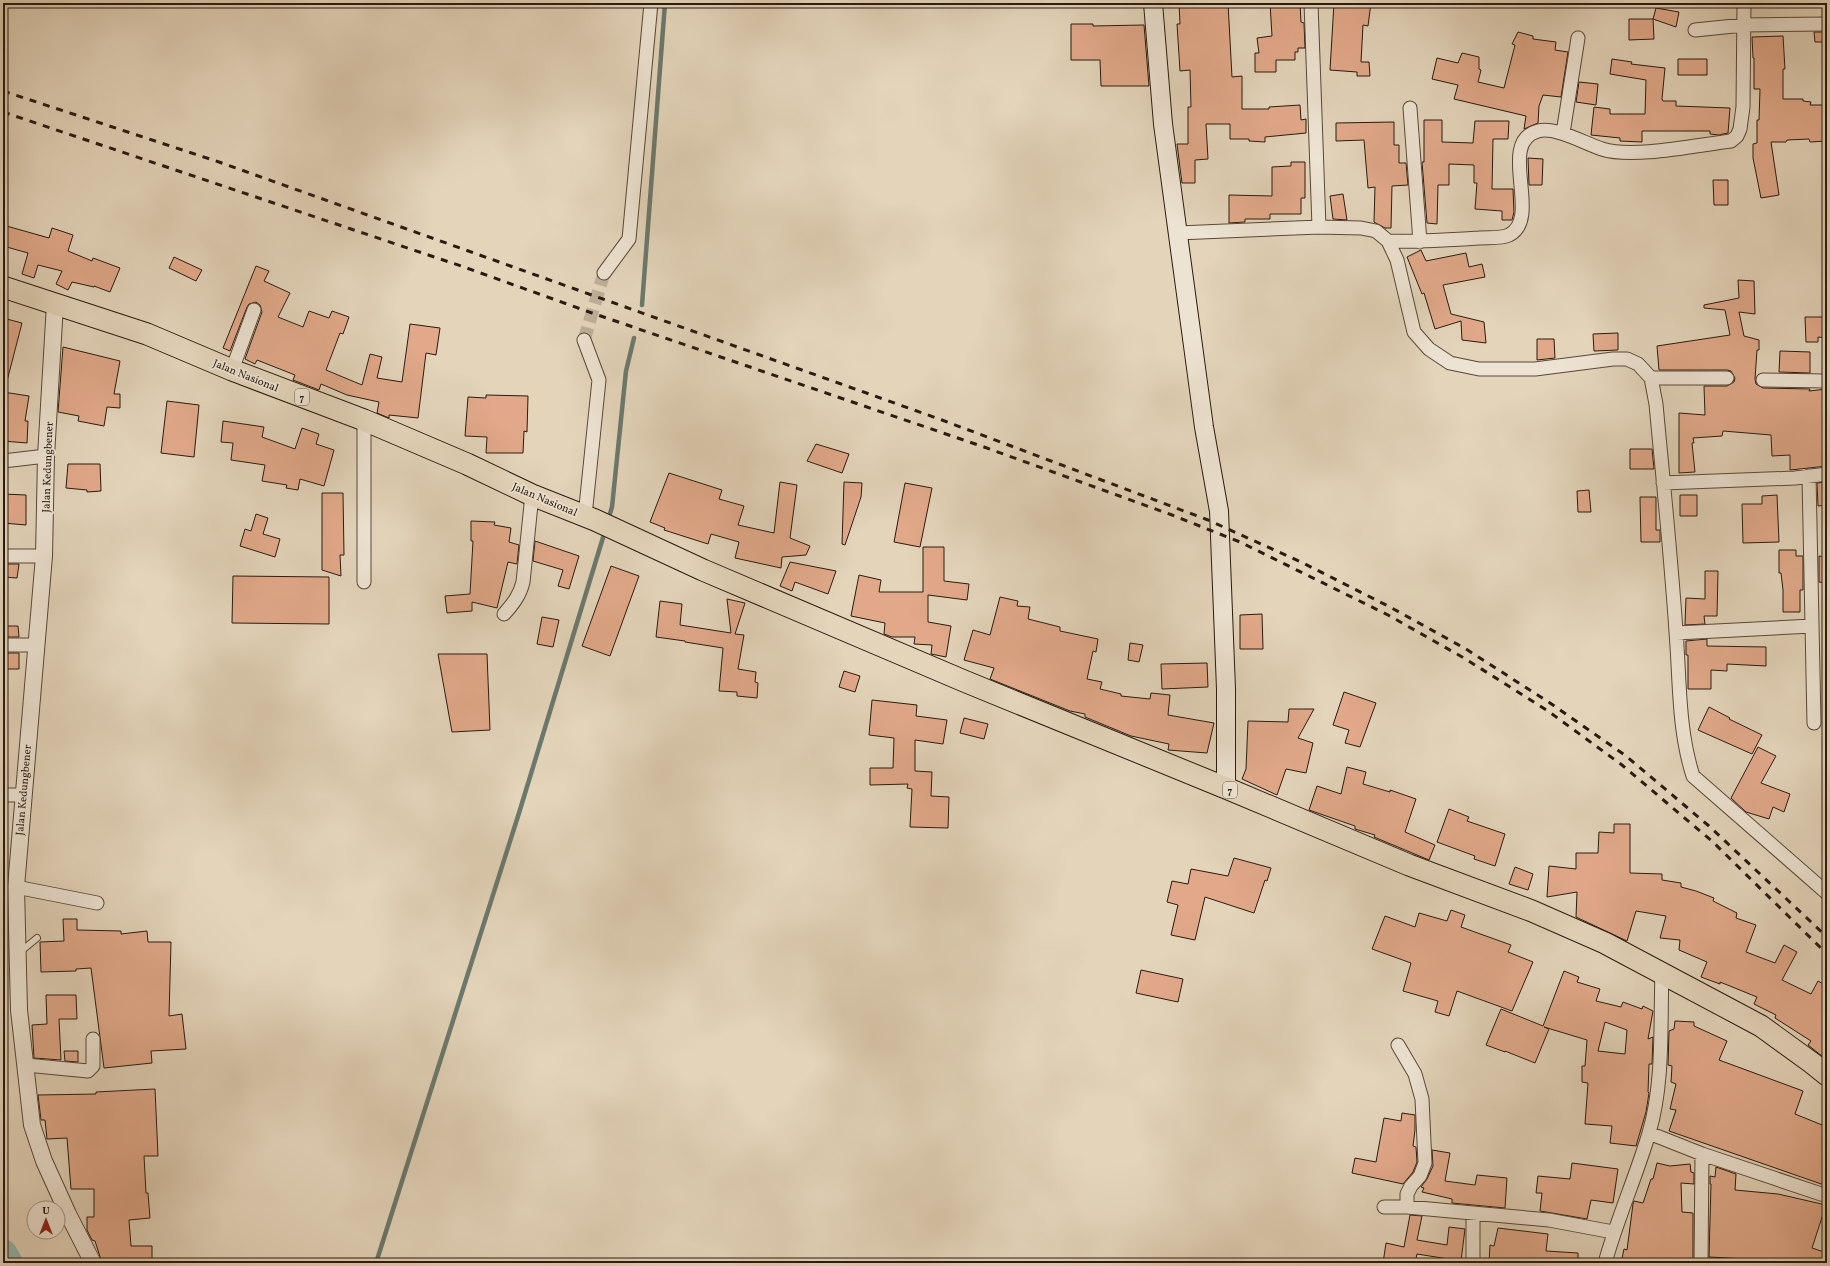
<svg xmlns="http://www.w3.org/2000/svg" width="1830" height="1266" font-family="Vollkorn,serif">
<rect width="100%" height="100%" fill="#e3d4ba"/>
<filter id="stains"><feTurbulence type="fractalNoise" baseFrequency=".005" numOctaves="4"/><feColorMatrix values="0 0 0 0 .2 0 0 0 0 .09 0 0 0 0 .02 0 0 0 .5 -.17"/></filter>
<radialGradient id="worn" r=".72"><stop offset=".6" stop-color="#630" stop-opacity="0"/><stop offset="1" stop-color="#630" stop-opacity=".3"/></radialGradient>
<g fill="none" stroke-linecap="round" stroke-linejoin="round">
<path stroke="#6b796d" stroke-width="4.5" d="M 642,305 L 665,3
M 608,520 L 612,507 L 626,371 L 634,338
M 376,1263 L 519,813 L 605,531"/>
<path stroke="#96b8ac" stroke-width="28" d="M 3,1253 L 9,1263"/>
</g>
<path fill="#e1a98a" stroke="#2a1a0e" fill-rule="evenodd" d="M 1179,3 L 1228,3 L 1232,77 L 1242,76 L 1242,109 L 1269,109 L 1269,107 L 1300,105 L 1301,120 L 1306,119 L 1306,133 L 1265,137 L 1265,142 L 1249,141 L 1249,139 L 1230,139 L 1230,124 L 1206,124 L 1208,159 L 1195,160 L 1195,183 L 1182,183 L 1177,144 L 1188,144 L 1188,107 L 1191,107 L 1190,70 L 1180,71 L 1177,24 L 1180,24 Z
M 1270,3 L 1300,3 L 1301,22 L 1304,23 L 1305,48 L 1298,48 L 1298,52 L 1295,52 L 1295,60 L 1276,60 L 1276,72 L 1255,72 L 1255,53 L 1259,53 L 1257,38 L 1272,36 Z
M 1334,3 L 1371,3 L 1368,26 L 1363,25 L 1361,62 L 1369,62 L 1370,76 L 1357,76 L 1357,72 L 1330,70 Z
M 1656,8 L 1679,12 L 1676,27 L 1653,19 Z
M 1629,19 L 1653,19 L 1654,39 L 1629,40 Z
M 1071,24 L 1093,24 L 1093,26 L 1144,25 L 1149,86 L 1101,86 L 1100,60 L 1071,60 Z
M 1518,32 L 1533,36 L 1533,39 L 1556,42 L 1555,50 L 1568,52 L 1561,97 L 1543,95 L 1539,106 L 1538,123 L 1524,129 L 1526,116 L 1454,99 L 1458,85 L 1432,79 L 1437,58 L 1458,63 L 1462,53 L 1479,57 L 1479,69 L 1481,70 L 1478,82 L 1504,88 L 1515,45 L 1512,44 Z
M 1814,32 L 1827,32 L 1827,42 L 1815,42 Z
M 1783,36 L 1785,69 L 1783,69 L 1783,99 L 1803,99 L 1803,101 L 1811,102 L 1810,105 L 1827,105 L 1827,141 L 1810,142 L 1809,139 L 1787,140 L 1786,142 L 1771,142 L 1779,195 L 1761,198 L 1753,158 L 1753,144 L 1757,143 L 1757,120 L 1759,120 L 1760,89 L 1754,89 L 1754,58 L 1753,58 L 1752,37 Z
M 1612,59 L 1632,62 L 1631,64 L 1665,68 L 1662,99 L 1663,101 L 1676,101 L 1676,106 L 1730,108 L 1728,133 L 1719,135 L 1710,134 L 1710,131 L 1642,131 L 1642,142 L 1620,141 L 1620,138 L 1591,135 L 1594,107 L 1610,109 L 1610,114 L 1645,114 L 1646,80 L 1610,74 Z
M 1678,59 L 1707,59 L 1707,75 L 1678,75 Z
M 1579,82 L 1598,84 L 1596,105 L 1576,102 Z
M 1424,120 L 1442,120 L 1442,142 L 1473,143 L 1475,121 L 1509,121 L 1508,139 L 1493,139 L 1492,189 L 1513,189 L 1514,212 L 1512,220 L 1502,220 L 1502,211 L 1475,209 L 1477,183 L 1474,183 L 1474,165 L 1449,164 L 1449,185 L 1438,185 L 1437,224 L 1427,223 L 1422,162 L 1424,162 Z
M 1394,122 L 1394,145 L 1399,145 L 1399,163 L 1406,163 L 1408,185 L 1392,186 L 1391,228 L 1385,228 L 1374,222 L 1375,187 L 1368,188 L 1364,140 L 1336,141 L 1336,123 Z
M 1528,158 L 1543,159 L 1542,185 L 1529,185 Z
M 1291,162 L 1305,162 L 1305,198 L 1301,198 L 1301,214 L 1270,214 L 1270,219 L 1245,219 L 1245,222 L 1229,223 L 1229,195 L 1272,196 L 1272,167 L 1291,166 Z
M 1713,180 L 1728,180 L 1728,205 L 1714,205 Z
M 1343,194 L 1347,220 L 1333,219 L 1330,196 Z
M 3,225 L 49,238 L 52,228 L 73,235 L 68,251 L 92,261 L 93,258 L 120,268 L 110,292 L 94,286 L 94,287 L 72,282 L 68,290 L 56,284 L 62,271 L 38,265 L 34,278 L 22,274 L 28,253 L 3,246 Z
M 1421,250 L 1426,261 L 1466,253 L 1469,267 L 1482,264 L 1485,277 L 1443,285 L 1451,314 L 1484,322 L 1486,343 L 1462,340 L 1461,321 L 1435,329 L 1424,293 L 1422,294 L 1407,257 Z
M 174,257 L 202,270 L 196,281 L 169,268 Z
M 256,266 L 269,271 L 264,281 L 290,293 L 278,317 L 303,327 L 309,311 L 329,318 L 332,311 L 349,317 L 343,334 L 340,333 L 326,370 L 362,385 L 370,354 L 382,357 L 377,378 L 402,382 L 410,324 L 440,328 L 436,355 L 426,353 L 418,418 L 389,415 L 389,418 L 377,413 L 379,402 L 347,395 L 321,384 L 319,390 L 293,380 L 295,375 L 257,360 L 255,364 L 245,359 L 262,312 L 260,305 L 256,302 L 249,304 L 247,307 L 230,351 L 223,348 Z
M 1738,280 L 1754,281 L 1755,314 L 1739,312 L 1744,336 L 1759,340 L 1759,350 L 1757,350 L 1755,379 L 1756,384 L 1763,388 L 1810,389 L 1809,391 L 1827,389 L 1827,466 L 1790,470 L 1790,455 L 1772,456 L 1771,435 L 1723,431 L 1722,436 L 1693,438 L 1694,443 L 1692,443 L 1695,472 L 1679,473 L 1679,413 L 1705,415 L 1704,386 L 1727,386 L 1734,382 L 1735,378 L 1731,371 L 1727,370 L 1659,370 L 1657,346 L 1730,335 L 1725,310 L 1704,308 L 1704,305 L 1739,298 Z
M 1805,317 L 1827,317 L 1827,338 L 1818,337 L 1818,342 L 1806,342 Z
M 3,318 L 22,323 L 7,381 L 3,380 Z
M 1618,333 L 1618,350 L 1594,351 L 1593,334 Z
M 1537,339 L 1554,339 L 1555,358 L 1537,360 Z
M 63,347 L 120,361 L 114,394 L 120,394 L 120,408 L 107,407 L 104,426 L 78,421 L 79,416 L 58,412 Z
M 1780,351 L 1810,352 L 1810,373 L 1779,372 Z
M 3,392 L 29,396 L 25,421 L 28,421 L 27,443 L 3,441 Z
M 486,395 L 528,396 L 527,432 L 524,431 L 523,453 L 486,453 L 487,437 L 465,436 L 468,397 L 486,398 Z
M 167,401 L 199,405 L 194,457 L 161,453 Z
M 223,421 L 264,427 L 262,437 L 295,449 L 302,428 L 319,434 L 316,444 L 334,450 L 324,486 L 300,479 L 298,490 L 286,488 L 287,485 L 262,481 L 265,465 L 231,460 L 233,443 L 221,442 Z
M 816,444 L 849,454 L 842,473 L 807,461 Z
M 1630,449 L 1652,449 L 1654,469 L 1630,469 Z
M 68,464 L 100,464 L 101,491 L 87,492 L 87,490 L 66,488 Z
M 669,473 L 722,490 L 719,499 L 744,506 L 738,525 L 774,533 L 780,482 L 797,485 L 790,538 L 810,546 L 806,555 L 782,557 L 781,568 L 735,558 L 739,542 L 711,534 L 708,544 L 664,530 L 665,528 L 650,522 Z
M 844,482 L 862,483 L 861,497 L 845,545 L 842,544 Z
M 1827,482 L 1827,505 L 1818,506 L 1817,483 Z
M 905,483 L 932,488 L 920,547 L 894,542 Z
M 1589,490 L 1591,512 L 1578,512 L 1577,491 Z
M 322,493 L 343,493 L 344,555 L 340,555 L 341,576 L 322,570 Z
M 3,494 L 26,495 L 26,525 L 3,523 Z
M 1680,495 L 1697,495 L 1697,516 L 1680,516 Z
M 1777,495 L 1779,542 L 1743,543 L 1742,504 L 1762,504 L 1762,496 Z
M 1640,497 L 1656,497 L 1656,530 L 1660,530 L 1660,542 L 1641,542 Z
M 256,514 L 268,518 L 263,534 L 280,539 L 275,557 L 240,546 L 245,529 L 251,531 Z
M 471,521 L 495,522 L 494,525 L 511,528 L 509,542 L 519,545 L 517,564 L 508,562 L 497,608 L 472,602 L 472,611 L 447,613 L 445,596 L 470,594 L 473,541 L 471,541 Z
M 535,541 L 579,556 L 569,589 L 558,586 L 563,570 L 533,561 Z
M 923,547 L 944,547 L 944,581 L 969,584 L 967,600 L 928,595 L 928,622 L 951,626 L 946,657 L 931,654 L 932,645 L 914,644 L 915,637 L 892,637 L 884,634 L 885,623 L 851,616 L 859,575 L 881,580 L 879,592 L 923,592 Z
M 1779,550 L 1796,550 L 1796,556 L 1803,556 L 1803,590 L 1800,590 L 1800,612 L 1783,612 L 1783,590 L 1781,573 L 1779,573 Z
M 1819,556 L 1827,557 L 1827,583 L 1819,582 Z
M 790,562 L 836,571 L 828,594 L 795,582 L 792,591 L 780,586 Z
M 3,564 L 19,564 L 17,578 L 3,577 Z
M 611,566 L 639,576 L 610,656 L 582,646 Z
M 1705,571 L 1718,571 L 1717,616 L 1704,616 L 1705,624 L 1685,625 L 1686,598 L 1705,599 Z
M 233,576 L 329,577 L 329,624 L 232,623 Z
M 1000,597 L 1018,601 L 1017,606 L 1030,607 L 1028,619 L 1060,627 L 1060,631 L 1098,639 L 1096,652 L 1093,651 L 1087,679 L 1102,682 L 1100,689 L 1121,694 L 1121,696 L 1150,699 L 1151,693 L 1170,695 L 1168,715 L 1214,723 L 1207,753 L 1168,750 L 1169,744 L 1131,736 L 1085,717 L 1085,714 L 1070,711 L 990,679 L 994,668 L 964,660 L 973,630 L 990,635 Z
M 727,599 L 745,603 L 735,634 L 744,635 L 738,669 L 756,672 L 755,682 L 758,683 L 757,698 L 737,696 L 737,692 L 719,691 L 723,648 L 685,642 L 685,641 L 656,637 L 660,601 L 682,604 L 680,625 L 731,633 Z
M 1262,614 L 1263,649 L 1240,649 L 1240,615 Z
M 542,617 L 559,620 L 553,647 L 537,644 Z
M 3,626 L 18,626 L 19,637 L 3,637 Z
M 1707,639 L 1707,646 L 1766,647 L 1766,666 L 1727,664 L 1727,671 L 1711,670 L 1711,689 L 1688,689 L 1688,655 L 1686,655 L 1686,641 Z
M 1130,643 L 1143,645 L 1139,662 L 1128,660 Z
M 3,653 L 19,653 L 19,669 L 3,669 Z
M 438,654 L 487,654 L 490,730 L 452,732 Z
M 1207,663 L 1208,687 L 1162,689 L 1161,664 Z
M 844,671 L 860,676 L 855,692 L 839,687 Z
M 1344,692 L 1376,703 L 1360,747 L 1345,743 L 1349,730 L 1333,725 Z
M 872,700 L 917,705 L 916,716 L 947,720 L 943,744 L 915,740 L 915,771 L 932,772 L 931,796 L 949,797 L 948,828 L 910,827 L 912,789 L 907,788 L 908,784 L 870,785 L 870,768 L 893,768 L 894,738 L 869,735 Z
M 1709,707 L 1730,718 L 1729,719 L 1762,735 L 1752,754 L 1698,730 Z
M 1289,709 L 1314,709 L 1298,738 L 1313,743 L 1306,773 L 1286,769 L 1277,795 L 1242,779 L 1246,769 L 1248,721 L 1288,722 Z
M 964,718 L 988,724 L 984,739 L 960,733 Z
M 1758,747 L 1776,756 L 1761,783 L 1790,794 L 1784,812 L 1773,807 L 1769,819 L 1746,812 L 1731,798 Z
M 1347,767 L 1366,772 L 1363,784 L 1390,792 L 1390,790 L 1416,799 L 1405,832 L 1435,845 L 1429,860 L 1374,837 L 1375,835 L 1355,829 L 1355,826 L 1309,810 L 1317,786 L 1341,794 Z
M 1449,809 L 1469,817 L 1467,821 L 1505,834 L 1495,866 L 1474,859 L 1475,856 L 1437,842 Z
M 1614,824 L 1630,824 L 1630,873 L 1662,874 L 1662,880 L 1681,883 L 1681,887 L 1696,891 L 1714,898 L 1713,901 L 1737,913 L 1736,918 L 1756,925 L 1746,952 L 1775,963 L 1784,945 L 1797,952 L 1782,980 L 1811,994 L 1818,981 L 1827,986 L 1827,1060 L 1808,1045 L 1811,1041 L 1775,1018 L 1776,1015 L 1754,1004 L 1757,997 L 1720,982 L 1720,984 L 1701,977 L 1707,962 L 1679,950 L 1680,940 L 1660,938 L 1666,916 L 1636,911 L 1627,941 L 1576,917 L 1577,892 L 1547,897 L 1549,866 L 1576,869 L 1576,853 L 1598,853 L 1599,832 L 1614,833 Z
M 1234,858 L 1271,868 L 1267,881 L 1265,880 L 1254,913 L 1205,897 L 1195,940 L 1171,935 L 1178,905 L 1167,902 L 1172,881 L 1188,884 L 1191,869 L 1228,876 Z
M 1515,867 L 1533,874 L 1528,890 L 1509,884 Z
M 1451,910 L 1465,915 L 1461,927 L 1511,945 L 1508,952 L 1533,962 L 1512,1011 L 1457,991 L 1449,1016 L 1435,1012 L 1438,1001 L 1403,991 L 1411,963 L 1372,949 L 1385,916 L 1415,927 L 1419,913 L 1447,921 Z
M 63,919 L 77,919 L 77,930 L 121,931 L 121,934 L 147,931 L 148,942 L 171,942 L 169,1016 L 182,1014 L 186,1049 L 151,1051 L 152,1063 L 104,1068 L 91,968 L 76,969 L 76,971 L 41,972 L 40,942 L 64,941 Z
M 1141,970 L 1183,979 L 1178,1002 L 1136,993 Z
M 1564,971 L 1579,977 L 1577,982 L 1600,989 L 1596,1001 L 1621,1007 L 1623,1002 L 1642,1009 L 1643,1006 L 1653,1011 L 1648,1039 L 1653,1037 L 1652,1064 L 1649,1064 L 1648,1092 L 1649,1093 L 1646,1112 L 1636,1146 L 1610,1143 L 1612,1126 L 1585,1124 L 1588,1083 L 1582,1082 L 1582,1066 L 1585,1066 L 1587,1040 L 1544,1027 L 1549,1029 L 1535,1063 L 1505,1051 L 1505,1052 L 1486,1045 L 1501,1009 L 1543,1026 ZM 1605,1022 L 1627,1030 L 1625,1054 L 1598,1051 Z
M 46,995 L 76,995 L 77,1019 L 59,1019 L 61,1060 L 34,1058 L 32,1025 L 47,1024 Z
M 1675,1021 L 1694,1022 L 1694,1026 L 1727,1041 L 1719,1060 L 1803,1091 L 1795,1114 L 1827,1127 L 1827,1186 L 1669,1131 L 1676,1110 L 1670,1109 L 1676,1084 L 1671,1082 L 1672,1066 L 1668,1065 L 1669,1031 L 1674,1029 Z
M 64,1051 L 78,1051 L 78,1062 L 65,1061 Z
M 155,1089 L 158,1156 L 144,1156 L 146,1193 L 148,1193 L 150,1218 L 129,1220 L 131,1246 L 152,1246 L 152,1260 L 119,1261 L 119,1259 L 102,1263 L 95,1241 L 92,1240 L 87,1230 L 87,1217 L 94,1217 L 94,1189 L 71,1189 L 67,1138 L 47,1139 L 45,1120 L 41,1120 L 38,1095 L 96,1094 L 96,1092 Z
M 1402,1113 L 1415,1115 L 1415,1130 L 1413,1146 L 1416,1147 L 1417,1162 L 1413,1172 L 1403,1184 L 1352,1173 L 1355,1158 L 1376,1162 L 1384,1118 L 1401,1121 Z
M 1432,1150 L 1450,1153 L 1445,1181 L 1475,1185 L 1477,1175 L 1507,1178 L 1505,1208 L 1452,1203 L 1452,1199 L 1422,1192 L 1424,1188 L 1421,1187 L 1427,1179 L 1433,1166 Z
M 1572,1163 L 1618,1169 L 1613,1203 L 1591,1200 L 1587,1219 L 1540,1211 L 1542,1193 L 1536,1193 L 1538,1176 L 1570,1179 Z
M 1657,1163 L 1670,1166 L 1690,1164 L 1691,1172 L 1694,1173 L 1694,1184 L 1681,1183 L 1682,1212 L 1693,1213 L 1693,1263 L 1621,1263 L 1624,1249 L 1627,1250 L 1633,1204 L 1634,1201 L 1643,1203 L 1651,1179 L 1653,1179 Z
M 1716,1167 L 1736,1174 L 1735,1190 L 1778,1194 L 1826,1205 L 1812,1248 L 1827,1253 L 1827,1263 L 1766,1263 L 1766,1260 L 1709,1257 L 1711,1184 L 1710,1184 L 1710,1176 L 1715,1177 Z
M 1410,1215 L 1422,1216 L 1417,1240 L 1447,1245 L 1449,1227 L 1465,1229 L 1461,1261 L 1417,1254 L 1415,1263 L 1383,1263 L 1386,1243 L 1404,1247 Z
M 1498,1228 L 1548,1234 L 1546,1251 L 1578,1253 L 1578,1263 L 1489,1263 L 1490,1245 L 1494,1246 Z"/>
<g fill="none" stroke-linecap="round" stroke-linejoin="round">
<path stroke="#beaf98" stroke-width="13" stroke-dasharray="13 6" stroke-linecap="butt" d="M 584,340 L 604,273"/>
<defs>
<path id="service" d="M 20,952 L 37,938"/>
<path id="minor" d="M 1311,3 L 1319,227
M 1695,30 L 1744,25 L 1827,24
M 1410,108 L 1420,242
M 1563,133 L 1578,38
M 1178,233 L 1319,227 L 1361,228 L 1376,231 L 1388,241 L 1397,260 L 1414,332 L 1429,349 L 1450,363 L 1479,369 L 1535,369 L 1613,359 L 1627,359 L 1638,364 L 1651,378 L 1656,404 C 1663,480 1671,556 1676,632 C 1680,681 1678,729 1693,776 L 1827,893
M 1388,241 C 1419,242 1448,240 1479,238 C 1488,237 1500,239 1509,235 C 1543,218 1496,142 1538,131 C 1555,126 1586,144 1602,149 C 1633,159 1697,145 1731,141 L 1737,136 L 1740,129 L 1743,107 L 1744,3
M 604,273 L 629,239 L 651,3
M 584,340 L 599,380 L 585,516
M 232,370 L 254,310
M 1651,378 L 1727,378
M 1763,380 L 1827,381
M 364,420 L 364,582
M 3,461 L 46,456
M 1809,476 L 1814,723
M 1663,483 L 1795,478 L 1827,474
M 3,556 L 44,556
M 504,614 C 513,604 520,595 523,582 L 532,495
M 1676,633 L 1812,626
M 3,645 L 35,645
M 3,795 L 23,795
M 16,887 L 97,903
M 1398,1045 L 1415,1074 L 1422,1099 L 1425,1163 L 1420,1176 L 1411,1186 L 1407,1194 L 1407,1207
M 26,1065 L 88,1071 L 93,1066 L 93,1039
M 1649,1133 L 1702,1154 L 1827,1196
M 1384,1207 L 1407,1207 L 1549,1220 L 1613,1232
M 1473,1263 L 1473,1213
M 1605,1263 C 1617,1219 1636,1177 1649,1133 C 1664,1082 1660,1026 1662,973
M 1701,1263 L 1702,1154"/>
<path id="tertiary" d="M 55,304 L 46,456 L 44,556 L 16,887 L 19,1010 L 32,1125 L 44,1161 L 68,1214 L 93,1263"/>
<path id="secondary" d="M 1153,3 L 1163,124 L 1204,427 L 1219,511 L 1226,689 L 1226,788"/>
<path id="trunk" d="M 3,287 L 147,334 L 232,370 L 364,420 L 467,464 L 532,495 L 595,520 L 703,570 L 964,681 L 1226,788 L 1409,865 L 1532,911 L 1605,943 L 1761,1026 L 1812,1063 L 1827,1075"/>
</defs>
<use href="#service" stroke="#584839" stroke-width="8"/>
<use href="#minor" stroke="#584839" stroke-width="15"/>
<use href="#tertiary" stroke="#584839" stroke-width="18"/>
<use href="#secondary" stroke="#2a1a0e" stroke-width="20"/>
<use href="#trunk" stroke="#2a1a0e" stroke-width="23"/>
<use href="#service" stroke="#ede3d2" stroke-width="6"/>
<use href="#minor" stroke="#ede3d2" stroke-width="13"/>
<use href="#tertiary" stroke="#ede3d2" stroke-width="16"/>
<use href="#secondary" stroke="#ede3d2" stroke-width="18"/>
<use href="#trunk" stroke="#e3d4ba" stroke-width="21"/>
<path stroke="#2a1a0e" stroke-width="3" stroke-dasharray="7 7" stroke-linecap="butt" d="M 3,91 L 219,162 L 942,420 L 1208,520 L 1301,562 L 1390,607 L 1466,649 L 1550,703 L 1626,756 L 1709,826 L 1827,937
M 3,112 L 464,267 L 592,313 L 984,447 L 1172,515 L 1240,542 L 1388,615 L 1464,658 L 1548,711 L 1622,765 L 1713,842 L 1827,954"/>
</g>
<g text-anchor="middle" stroke-width="3.5" stroke-linejoin="round" paint-order="stroke">
<g fill="#ede3d2" stroke="#645649" stroke-width="1">
<rect x="295" y="389" width="14" height="16" rx="3"/>
<rect x="1223" y="782" width="14" height="16" rx="3"/>
</g>
<g font-size="10" font-weight="bold" fill="#2a1a0e">
<text x="302" y="401">7</text>
<text x="1230" y="794">7</text>
</g>
<g font-size="11" fill="#2a1a0e" stroke="#ede3d2">
<text transform="translate(246 375) rotate(22)" y="4">Jalan Nasional</text>
<text transform="translate(47 467) rotate(-88)" y="4">Jalan Kedungbener</text>
<text transform="translate(545 499) rotate(23)" y="4">Jalan Nasional</text>
<text transform="translate(23 790) rotate(-85)" y="4">Jalan Kedungbener</text>
</g>
</g>
<rect width="1830" height="1266" fill="none" stroke="#e3d4ba" stroke-width="16"/>
<rect x="4" y="4" width="1822" height="1258" fill="none" stroke="#2a1a0e" stroke-width="2"/>
<rect x="8" y="8" width="1814" height="1250" fill="none" stroke="#2a1a0e"/>
<g transform="translate(46 1220)"><circle r="19" fill="#ede3d2" stroke="#9f9384"/>
<path d="M0-3L7 15L0 10L-7 15Z" fill="#8f2418"/>
<text y="-6" font-size="11" font-weight="bold" text-anchor="middle" fill="#2a1a0e">U</text>
</g>
<rect width="100%" height="100%" filter="url(#stains)"/>
<rect width="100%" height="100%" fill="url(#worn)"/>
</svg>
